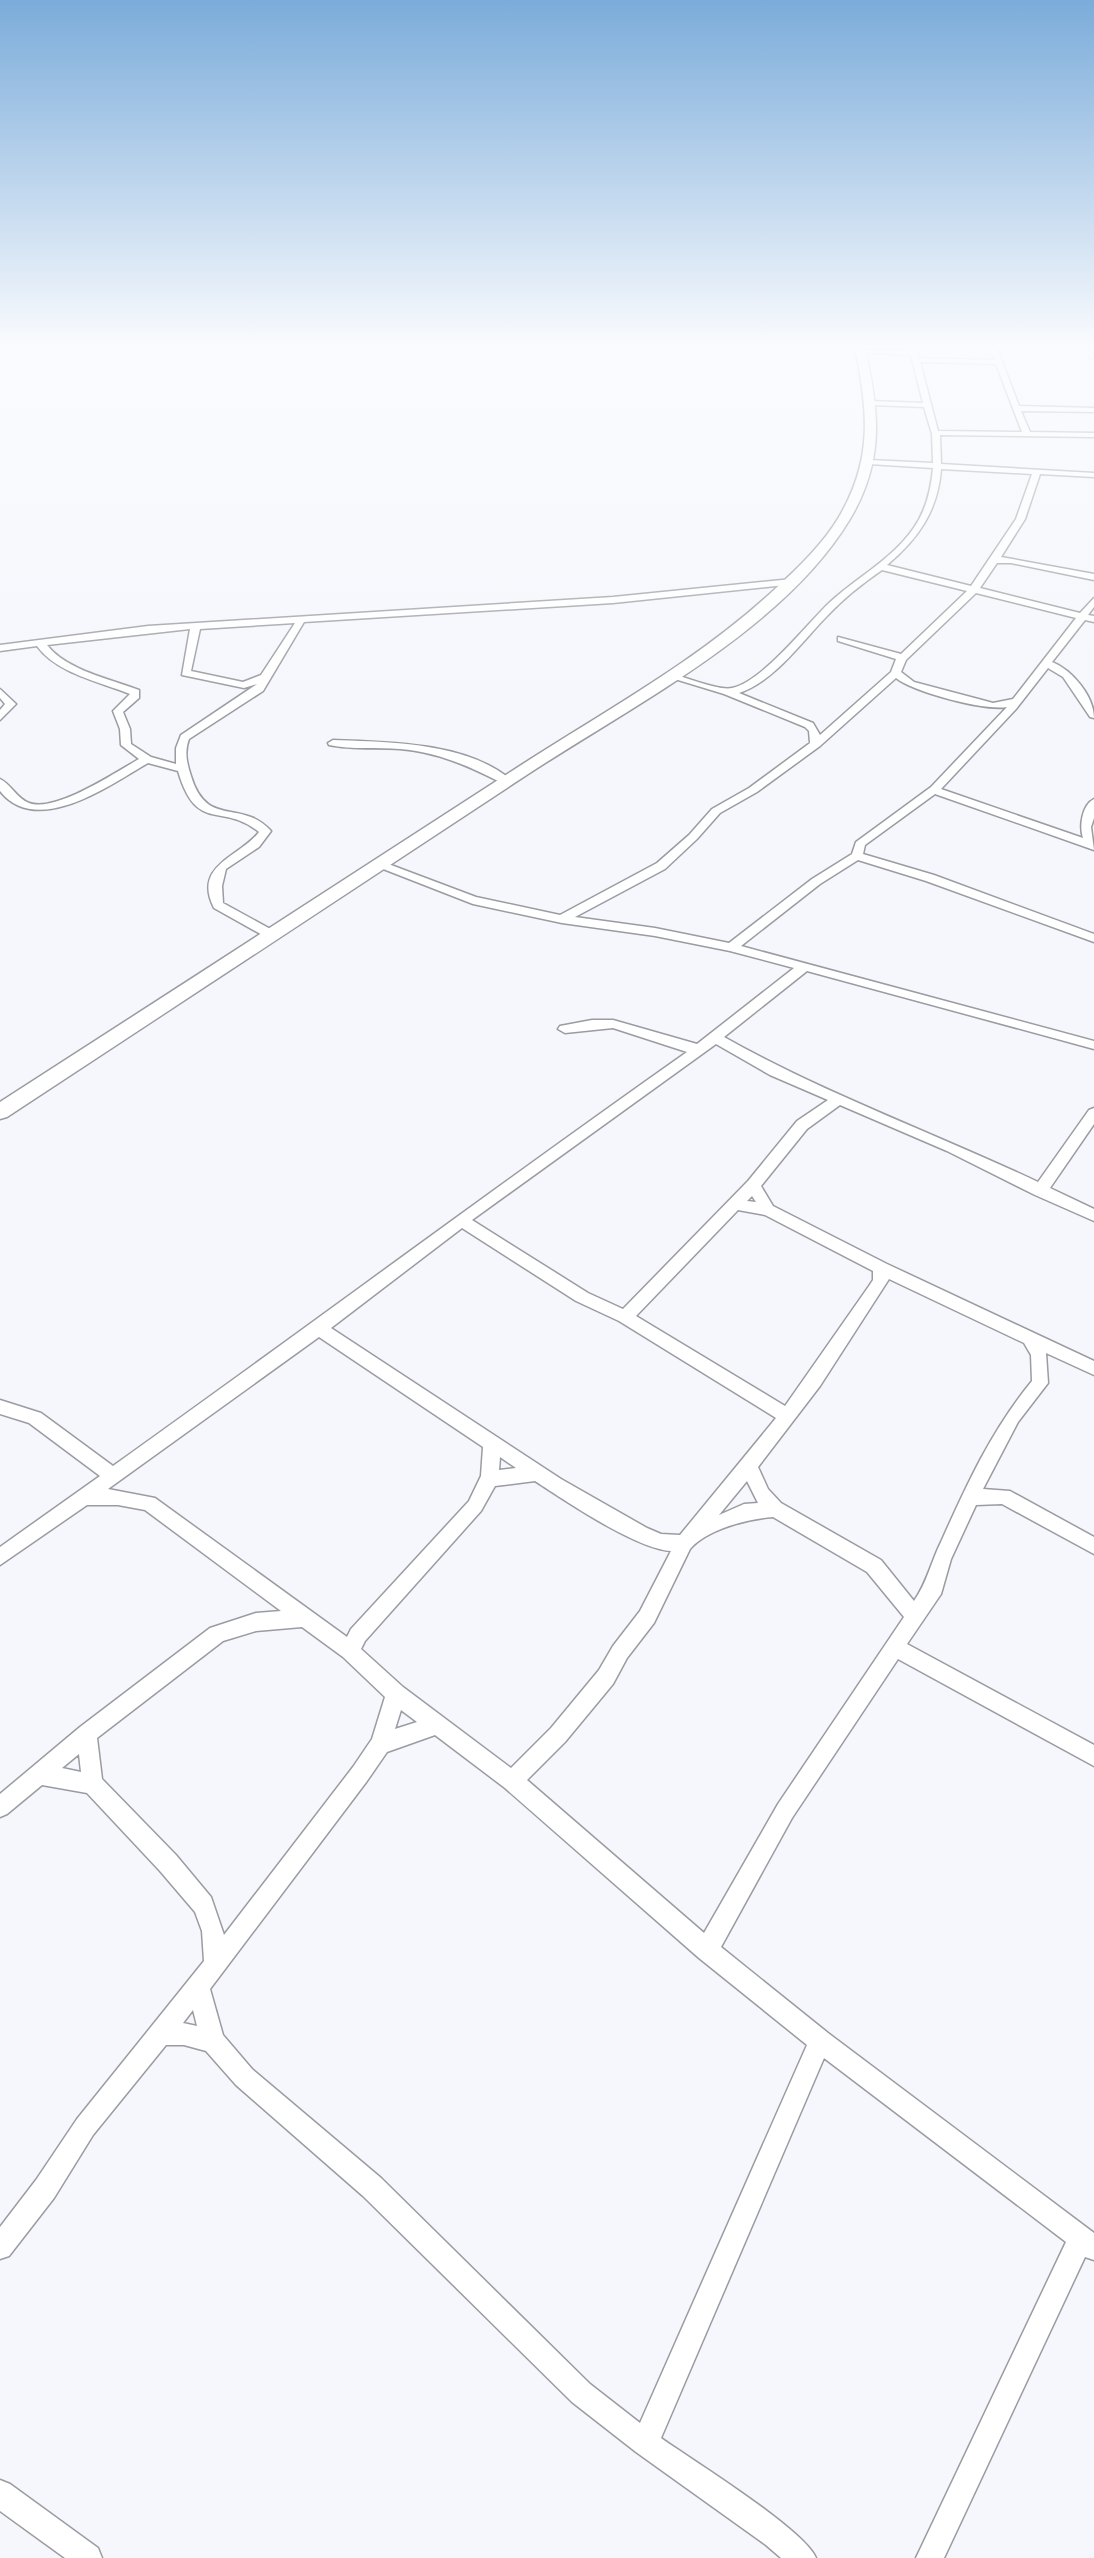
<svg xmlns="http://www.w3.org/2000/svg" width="1094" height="2558" font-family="Barlow,sans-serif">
<rect width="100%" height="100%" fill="#f5f7fc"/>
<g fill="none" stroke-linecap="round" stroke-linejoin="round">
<defs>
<path id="minor" d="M 910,348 L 916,348 L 919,358 L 995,360 L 990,348 L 997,348 L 1019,406 L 1094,408 L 1094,412 L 1021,411 L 1030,432 L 1094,433 L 1094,437 L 940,435 L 941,464 L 1094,473 L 1094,477 L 1040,474 L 1025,519 L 1001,557 L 1094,574 L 1094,580 L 1011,563 L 997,563 L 980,588 L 1080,613 L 1094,598 L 1094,607 L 1088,615 L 1094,616 L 1094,622 L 1085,620 L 1052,662 C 1072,670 1094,696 1094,718 L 1090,717 L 1063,677 L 1048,668 L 1016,709 L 941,789 L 1083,838 C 1079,826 1082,805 1094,799 L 1094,818 L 1091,827 L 1094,850 L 935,794 L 865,845 L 863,854 L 934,875 L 1094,934 L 1094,942 L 926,881 L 858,860 L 820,884 L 741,946 L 1094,1041 L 1094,1049 L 807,971 L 724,1037 C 825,1094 934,1133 1038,1182 L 1089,1110 L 1094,1108 L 1094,1124 L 1050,1188 L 1094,1209 L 1094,1221 L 1035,1195 L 947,1151 L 840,1105 L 807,1129 L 761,1186 L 773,1206 L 887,1264 L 1094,1361 L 1094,1375 L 1046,1353 L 1048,1383 L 1018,1422 L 983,1489 L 1010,1491 L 1094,1537 L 1094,1554 L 1002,1504 L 976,1505 L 951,1559 L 941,1594 L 907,1644 L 1094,1745 L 1094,1766 L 898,1659 L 792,1818 L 721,1947 L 828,2033 L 1094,2233 L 1094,2260 L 1085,2257 L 944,2558 L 916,2558 L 1066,2242 L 824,2058 L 661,2438 C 692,2460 804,2529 816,2558 L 781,2558 L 766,2545 L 636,2452 L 572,2402 L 363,2196 L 236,2085 L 206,2051 L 184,2045 L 166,2045 L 93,2135 L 54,2198 L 9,2256 L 0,2259 L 0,2227 L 36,2180 L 77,2119 L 204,1961 L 202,1931 L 195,1912 L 160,1871 L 87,1793 L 42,1785 L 7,1814 L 0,1817 L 0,1794 L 80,1727 L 210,1628 L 256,1613 L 281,1611 L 145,1510 L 118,1505 L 87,1505 L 0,1565 L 0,1547 L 100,1476 L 29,1423 L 0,1414 L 0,1400 L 41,1413 L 113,1466 C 305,1329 494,1188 687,1052 L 613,1028 L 565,1033 L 558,1029 L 560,1026 L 592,1020 L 613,1020 L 697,1044 L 794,968 L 730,951 L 655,936 L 562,923 L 473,904 L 373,865 L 379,861 L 383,862 L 476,897 L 560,915 L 657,863 L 689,835 L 712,809 L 749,788 L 810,743 L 809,731 L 805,727 L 724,694 L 665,676 L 670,673 C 685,677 719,691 732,688 C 762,682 806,625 829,603 C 856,578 891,560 913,529 C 926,511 931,490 933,468 L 869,464 L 865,462 L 869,460 L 933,463 L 932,434 L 924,407 L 871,405 L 867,403 L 871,401 L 923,403 L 911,355 L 857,352 L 861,350 L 910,351 ZM 920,362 L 996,364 L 1022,432 L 938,431 ZM 941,469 L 1032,474 L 1016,519 L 971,586 L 887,565 C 918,539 938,511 941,469 ZM 882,570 L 967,591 L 901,654 L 838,637 L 838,641 L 896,659 L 891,672 L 820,735 L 813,723 L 739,693 C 775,681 802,641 828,615 C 844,598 863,583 882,570 ZM 976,593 L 1076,618 L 1013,699 L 993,703 L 982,700 L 914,682 L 901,672 L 906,660 ZM 896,678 C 914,692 984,711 1007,707 L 931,787 L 856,842 L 852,854 L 812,879 L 729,943 L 655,928 L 575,917 L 665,869 L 697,839 L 720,813 L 757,792 L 820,746 ZM 716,1044 L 770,1075 L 828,1100 L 797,1121 L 748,1181 L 623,1309 L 588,1293 L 472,1220 ZM 752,1196 L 756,1202 L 747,1201 ZM 738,1210 L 765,1215 L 873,1271 L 873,1280 L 869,1286 L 785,1406 L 636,1316 ZM 462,1228 L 576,1301 L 619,1321 L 776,1418 L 680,1535 L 661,1534 L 647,1528 L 561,1479 L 331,1328 ZM 889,1279 L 1024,1343 L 1031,1355 L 1032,1381 C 992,1429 966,1486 941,1542 C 931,1562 927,1583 914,1601 L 881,1560 L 781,1503 L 768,1489 L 758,1467 L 820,1386 ZM 319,1337 L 483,1447 L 481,1476 L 469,1501 L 351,1629 L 347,1637 L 155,1498 L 108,1489 ZM 500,1457 L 516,1468 L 499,1470 ZM 535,1481 C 566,1501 636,1549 671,1551 L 640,1611 L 613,1646 L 599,1670 L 551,1728 L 511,1768 L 403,1687 L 361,1649 L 365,1641 L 481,1511 L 495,1486 ZM 747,1481 L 758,1503 L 744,1504 L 719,1515 ZM 773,1517 L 867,1572 L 904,1617 L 778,1804 L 704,1933 L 527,1780 L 565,1742 L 613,1684 L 627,1658 L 654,1623 L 690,1549 C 707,1529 748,1519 773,1517 ZM 302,1627 L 343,1657 L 385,1697 L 372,1739 L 353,1767 L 224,1935 L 211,1897 L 176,1855 L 102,1779 L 97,1738 L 223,1641 L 256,1631 ZM 401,1710 L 417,1722 L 395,1729 ZM 435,1735 L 505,1788 L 699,1958 L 807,2045 L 640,2423 L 590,2384 L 381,2178 L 252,2069 L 223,2035 L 210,1989 L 367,1781 L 387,1752 ZM 79,1754 L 81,1772 L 62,1768 ZM 193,2010 L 197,2026 L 183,2023 Z
M 1085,348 L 1092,348 L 1094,359 L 1091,359 Z
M 792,579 L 795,580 L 795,584 L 613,603 L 304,622 L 263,691 L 189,739 C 184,752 187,764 191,776 C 207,829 241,798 271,831 L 259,847 L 226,869 L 222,886 L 223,903 L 274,931 L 274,937 L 266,937 L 214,908 C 192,865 240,857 259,832 C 221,801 197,835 178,771 L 148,763 C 110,785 37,838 0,791 L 0,779 C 11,784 16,798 29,803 C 55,813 116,772 139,759 L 121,745 L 120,729 L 113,711 L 130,694 C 100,682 56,673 37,646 L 0,651 L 0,645 L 148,626 L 613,597 ZM 295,623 L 261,675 L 243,682 L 191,671 L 200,629 ZM 190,629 L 182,675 L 244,688 L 257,684 L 181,735 L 176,748 L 176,764 L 151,757 L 131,744 L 130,729 L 123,712 L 139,698 L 139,690 C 110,679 66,670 47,645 Z
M 0,689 L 16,704 L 0,720 L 0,710 L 5,704 L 0,698 Z
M 333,740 C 387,742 469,742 512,781 L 502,783 C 469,766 437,752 400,749 C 377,747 352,750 329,745 L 328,743 Z
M 0,2480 L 10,2484 L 98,2548 L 102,2558 L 65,2558 L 0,2511 Z"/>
<path id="secondary" d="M 855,348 L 865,348 C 879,411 885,460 850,519 C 783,631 629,707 522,778 C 351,891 179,1004 7,1117 L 0,1119 L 0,1102 C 171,992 342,881 512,771 C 601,713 697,662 775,589 C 798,568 823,544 839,517 C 873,459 868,411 855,348 Z"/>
</defs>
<use href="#minor" stroke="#9a9ca1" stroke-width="3"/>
<use href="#secondary" stroke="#9a9ca1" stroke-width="3"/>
<use href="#minor" fill="#fff" fill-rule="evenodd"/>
<use href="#secondary" fill="#fff" fill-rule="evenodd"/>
</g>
<linearGradient id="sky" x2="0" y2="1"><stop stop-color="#7bacda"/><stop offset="0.49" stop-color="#fafbfe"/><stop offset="1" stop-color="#fafbfe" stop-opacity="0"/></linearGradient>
<rect width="1094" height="706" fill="url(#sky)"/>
</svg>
